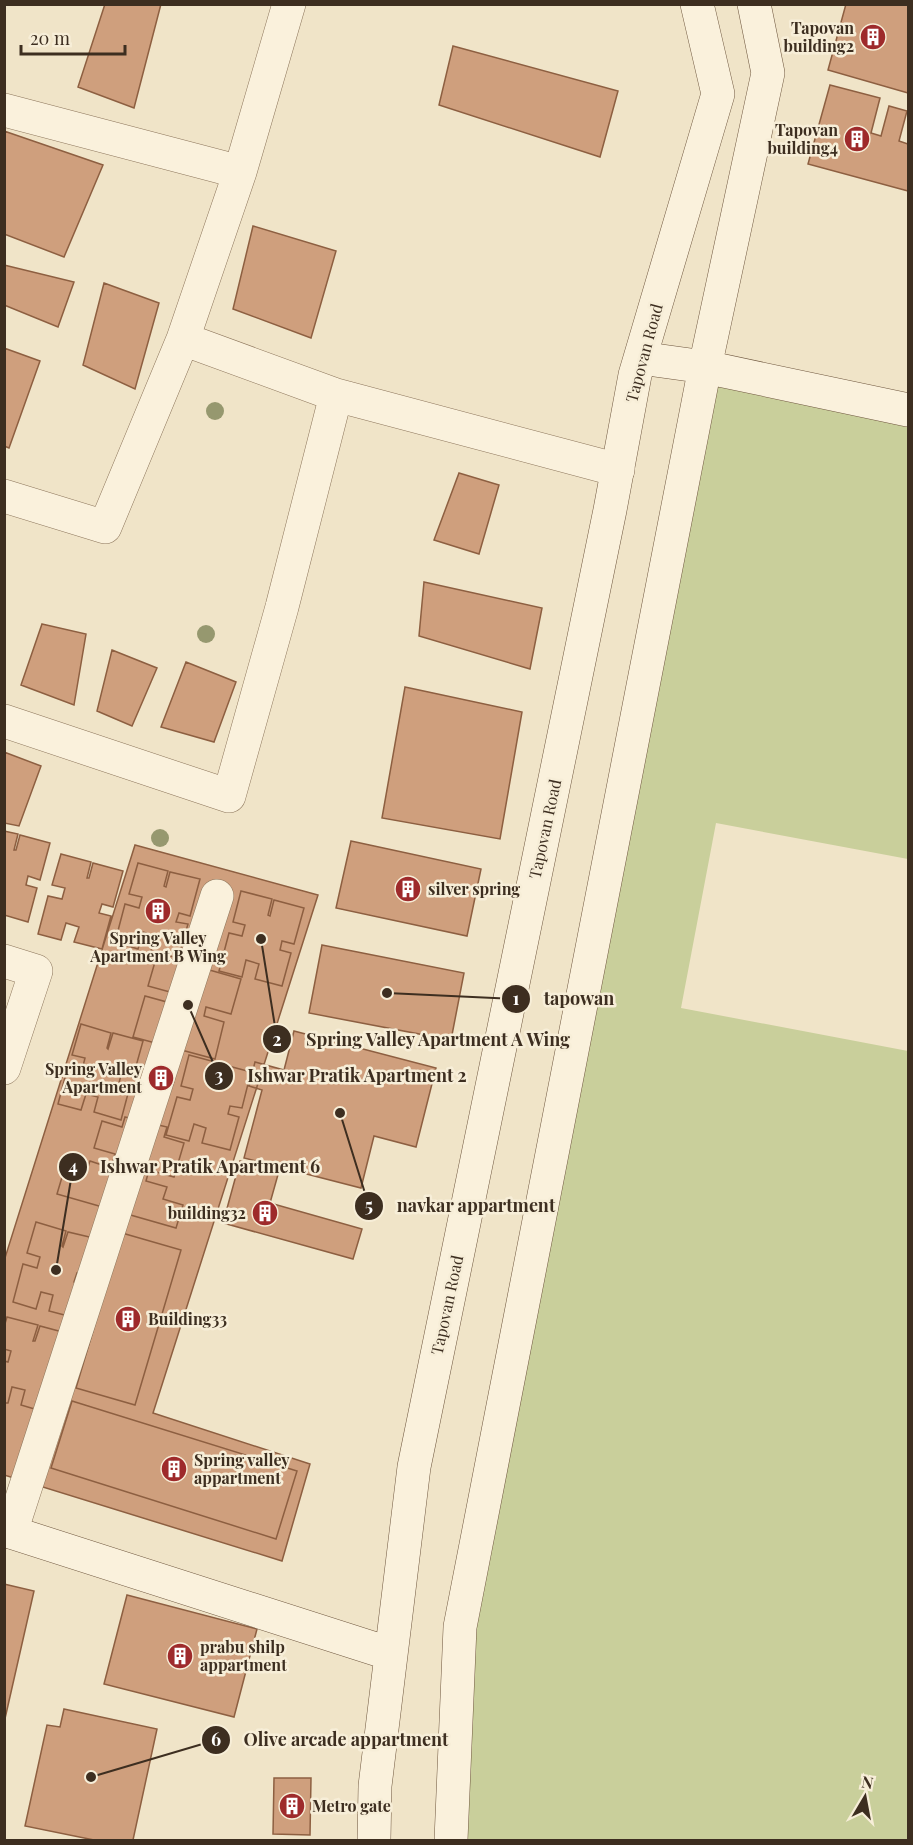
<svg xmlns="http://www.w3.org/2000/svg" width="913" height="1845" font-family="'Playfair Display',serif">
<rect width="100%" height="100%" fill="#f0e4c8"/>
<path fill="#c9cf9b" d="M 705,367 L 908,410 L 908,859 L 716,823 L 681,1008 L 908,1051 L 908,1840 L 463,1840 L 479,1522 Z"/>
<path fill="#cf9f7d" stroke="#8d5f41" stroke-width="1.5" d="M 105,4 L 161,4 L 134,108 L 78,87 Z
M 846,4 L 908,4 L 908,93 L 828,70 Z
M 453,46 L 618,91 L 600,157 L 439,105 Z
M 830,85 L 880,98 L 871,133 L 881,136 L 889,106 L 907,111 L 899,141 L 908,144 L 908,191 L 808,164 Z
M 4,131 L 103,165 L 64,257 L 4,234 Z
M 253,226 L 336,251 L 311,338 L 233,309 Z
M 4,265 L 74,282 L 58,327 L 4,305 Z
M 104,283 L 159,303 L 135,389 L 83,365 Z
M 4,348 L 40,361 L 9,448 L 4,446 Z
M 459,473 L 499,485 L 479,554 L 434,540 Z
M 424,582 L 542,608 L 530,669 L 419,636 Z
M 42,624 L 86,634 L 74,705 L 21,685 Z
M 112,650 L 157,668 L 132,726 L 97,711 Z
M 186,662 L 236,682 L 214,742 L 161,727 Z
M 405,687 L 522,712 L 500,839 L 382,818 Z
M 4,752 L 41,766 L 19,826 L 4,823 Z
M 4,831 L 18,834 L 14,850 L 16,850 L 20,835 L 50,843 L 40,880 L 28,876 L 26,885 L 37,888 L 28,922 L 4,915 Z
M 351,841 L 481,869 L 467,936 L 336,908 Z
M 135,845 L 318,895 L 153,1413 L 310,1464 L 282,1561 L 4,1475 L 4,1261 Z
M 61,854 L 91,862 L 87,878 L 89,878 L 93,863 L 123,871 L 113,907 L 102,904 L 99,913 L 111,916 L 102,949 L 74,942 L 79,927 L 66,923 L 61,940 L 38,934 L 48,896 L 62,899 L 65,888 L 52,885 Z
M 138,863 L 168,871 L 164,886 L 166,887 L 170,872 L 200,879 L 190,916 L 179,913 L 176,922 L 188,924 L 178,958 L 151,951 L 155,936 L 143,932 L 138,949 L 115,942 L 125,904 L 139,908 L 142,897 L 129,894 Z
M 241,891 L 272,899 L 268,915 L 270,916 L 274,900 L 304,908 L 294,944 L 282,941 L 280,950 L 291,953 L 282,986 L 255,979 L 259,964 L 246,960 L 242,977 L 219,971 L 229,933 L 242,936 L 245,925 L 233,922 Z
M 322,945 L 464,973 L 451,1040 L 309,1013 Z
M 157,955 L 241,979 L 231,1014 L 206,1007 L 204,1016 L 224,1022 L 215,1059 L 133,1037 L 145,996 L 167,1002 L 170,992 L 148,986 Z
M 81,1024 L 111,1033 L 107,1048 L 108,1049 L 113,1033 L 143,1041 L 133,1077 L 121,1075 L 119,1083 L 130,1086 L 121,1120 L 94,1112 L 98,1097 L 86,1094 L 81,1110 L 58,1104 L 68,1066 L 82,1070 L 85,1058 L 72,1055 Z
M 294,1031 L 436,1068 L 416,1147 L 374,1136 L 361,1188 L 244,1158 L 262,1090 L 249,1086 L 255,1062 L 284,1070 Z
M 189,1055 L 219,1063 L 215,1079 L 217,1079 L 221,1064 L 251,1072 L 242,1108 L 230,1106 L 228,1114 L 239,1117 L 230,1150 L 202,1143 L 206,1128 L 194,1124 L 189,1141 L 166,1135 L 177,1097 L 190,1100 L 193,1089 L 181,1086 Z
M 125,1117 L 167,1127 L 164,1137 L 184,1143 L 174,1177 L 149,1170 L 146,1181 L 167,1187 L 163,1199 L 183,1205 L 176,1228 L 57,1194 L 65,1167 L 86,1173 L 90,1161 L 111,1168 L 115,1154 L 94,1148 L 102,1121 L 122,1127 Z
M 240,1161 L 279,1171 L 270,1203 L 362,1229 L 353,1259 L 223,1223 Z
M 36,1222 L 66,1231 L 62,1246 L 63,1247 L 68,1232 L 98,1239 L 88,1276 L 77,1273 L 74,1282 L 85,1285 L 76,1318 L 49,1311 L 53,1295 L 41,1292 L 36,1309 L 13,1302 L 23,1264 L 37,1268 L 40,1257 L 27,1253 Z
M 122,1233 L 181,1250 L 135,1405 L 76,1388 Z
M 7,1317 L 38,1325 L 33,1341 L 35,1341 L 40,1326 L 70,1334 L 48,1413 L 21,1405 L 25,1390 L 12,1387 L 8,1403 L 4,1403 L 4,1361 L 8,1362 L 11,1351 L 4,1349 L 4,1327 Z
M 72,1401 L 297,1471 L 276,1539 L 51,1468 Z
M 4,1584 L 34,1591 L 4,1723 Z
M 127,1595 L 257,1629 L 234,1717 L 104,1684 Z
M 64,1709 L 157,1729 L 133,1840 L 94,1840 L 25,1826 L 47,1725 L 60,1727 Z
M 274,1778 L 311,1778 L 310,1835 L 273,1834 Z"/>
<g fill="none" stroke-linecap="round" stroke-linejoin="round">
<defs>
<path id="street" d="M 4,110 L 240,172 L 183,339 L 336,395 L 618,470
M 240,172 L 289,4
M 4,496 L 105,527 L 183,339
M 4,721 L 229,796 L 282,607 L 336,395
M 4,961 L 36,971 L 4,1068
M 11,1532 L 217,896"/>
<path id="secondary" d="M 640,358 L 705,367 L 908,410
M 4,1530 L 391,1654
M 374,1840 L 375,1786 L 414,1467 L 610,510 L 635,375 L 718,94 L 697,4
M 451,1840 L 460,1627 L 705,367 L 768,73 L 754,4"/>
</defs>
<use href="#street" stroke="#8d765c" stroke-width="34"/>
<use href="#secondary" stroke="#6f573f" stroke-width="34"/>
<use href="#street" stroke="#faf1dc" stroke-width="33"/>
<use href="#secondary" stroke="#faf1dc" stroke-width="33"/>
</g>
<g fill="#96986f">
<circle cx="215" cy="411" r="9"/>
<circle cx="206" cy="634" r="9"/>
<circle cx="160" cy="838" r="9"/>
</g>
<defs>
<symbol id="building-disc" viewBox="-11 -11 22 22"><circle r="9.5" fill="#9e2a2b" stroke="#f7eed8"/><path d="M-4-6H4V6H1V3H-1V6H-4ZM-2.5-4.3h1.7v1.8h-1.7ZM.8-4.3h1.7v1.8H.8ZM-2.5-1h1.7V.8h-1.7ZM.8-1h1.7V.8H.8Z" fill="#fff"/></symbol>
</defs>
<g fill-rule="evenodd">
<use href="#building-disc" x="858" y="22" width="30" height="30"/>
<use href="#building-disc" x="842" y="124" width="30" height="30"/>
<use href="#building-disc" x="393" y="874" width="30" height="30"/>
<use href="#building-disc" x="143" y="896" width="30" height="30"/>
<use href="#building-disc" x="146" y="1063" width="30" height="30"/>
<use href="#building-disc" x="250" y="1198" width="30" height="30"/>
<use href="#building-disc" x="113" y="1304" width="30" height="30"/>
<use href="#building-disc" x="159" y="1454" width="30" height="30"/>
<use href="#building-disc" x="165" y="1641" width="30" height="30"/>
<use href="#building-disc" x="277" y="1791" width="30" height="30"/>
</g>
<g text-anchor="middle" stroke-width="5" stroke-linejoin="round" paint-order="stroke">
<g font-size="16" font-weight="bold" fill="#3d2e20" stroke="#f7eed8" text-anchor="start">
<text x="854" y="34" text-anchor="end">Tapovan<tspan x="854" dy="18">building2</tspan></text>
<text x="838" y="136" text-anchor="end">Tapovan<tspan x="838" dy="18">building4</tspan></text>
<text x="428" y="895">silver spring</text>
<text x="158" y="944" text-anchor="middle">Spring Valley<tspan x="158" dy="18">Apartment B Wing</tspan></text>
<text x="142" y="1075" text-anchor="end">Spring Valley<tspan x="142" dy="18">Apartment</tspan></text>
<text x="246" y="1219" text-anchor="end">building32</text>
<text x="148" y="1325">Building33</text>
<text x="194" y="1466">Spring valley<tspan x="194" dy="18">appartment</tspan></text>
<text x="200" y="1653">prabu shilp<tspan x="200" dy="18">appartment</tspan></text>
<text x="312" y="1812">Metro gate</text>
</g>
<g font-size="16" fill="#3d2e20" stroke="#f7eed8">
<text transform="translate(644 353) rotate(-75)" y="6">Tapovan Road</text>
<text transform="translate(545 829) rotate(-78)" y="6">Tapovan Road</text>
<text transform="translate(447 1305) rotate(-78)" y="6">Tapovan Road</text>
</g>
</g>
<path fill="none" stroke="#3d2e20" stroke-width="2" d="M387 993L516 999M261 939L277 1039M188 1005L219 1076M56 1270L73 1167M340 1113L369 1206M91 1777L216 1740"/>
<g fill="#3d2e20" stroke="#f7eed8" stroke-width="2">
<circle cx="387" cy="993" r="6"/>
<circle cx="261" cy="939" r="6"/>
<circle cx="188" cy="1005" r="6"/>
<circle cx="56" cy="1270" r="6"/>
<circle cx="340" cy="1113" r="6"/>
<circle cx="91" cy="1777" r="6"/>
<circle cx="516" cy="999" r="15"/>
<circle cx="277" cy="1039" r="15"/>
<circle cx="219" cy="1076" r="15"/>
<circle cx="73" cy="1167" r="15"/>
<circle cx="369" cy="1206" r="15"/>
<circle cx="216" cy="1740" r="15"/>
</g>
<g font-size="18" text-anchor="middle" font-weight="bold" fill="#fff">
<text x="516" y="1005">1</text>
<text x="277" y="1046">2</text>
<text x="219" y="1082">3</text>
<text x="73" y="1173">4</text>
<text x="369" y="1212">5</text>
<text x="216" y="1746">6</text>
</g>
<g font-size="18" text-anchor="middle" font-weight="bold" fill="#3d2e20" stroke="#f7eed8" stroke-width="5" stroke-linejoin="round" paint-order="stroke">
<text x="579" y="1005">tapowan</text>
<text x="438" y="1046">Spring Valley Apartment A Wing</text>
<text x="357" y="1082">Ishwar Pratik Apartment 2</text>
<text x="210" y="1173">Ishwar Pratik Apartment 6</text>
<text x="476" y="1212">navkar appartment</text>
<text x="346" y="1746">Olive arcade appartment</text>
</g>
<rect width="913" height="1845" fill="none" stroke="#3d2e20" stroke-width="12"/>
<g transform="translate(865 1797) rotate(10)" stroke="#f7eed8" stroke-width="4.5" paint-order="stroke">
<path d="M0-4.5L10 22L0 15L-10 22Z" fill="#3d2e20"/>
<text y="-9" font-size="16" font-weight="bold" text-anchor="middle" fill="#3d2e20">N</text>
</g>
<path d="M21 45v9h104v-9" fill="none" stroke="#3d2e20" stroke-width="3"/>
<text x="30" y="45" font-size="18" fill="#3d2e20" stroke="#f7eed8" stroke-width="4.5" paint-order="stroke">20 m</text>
</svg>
